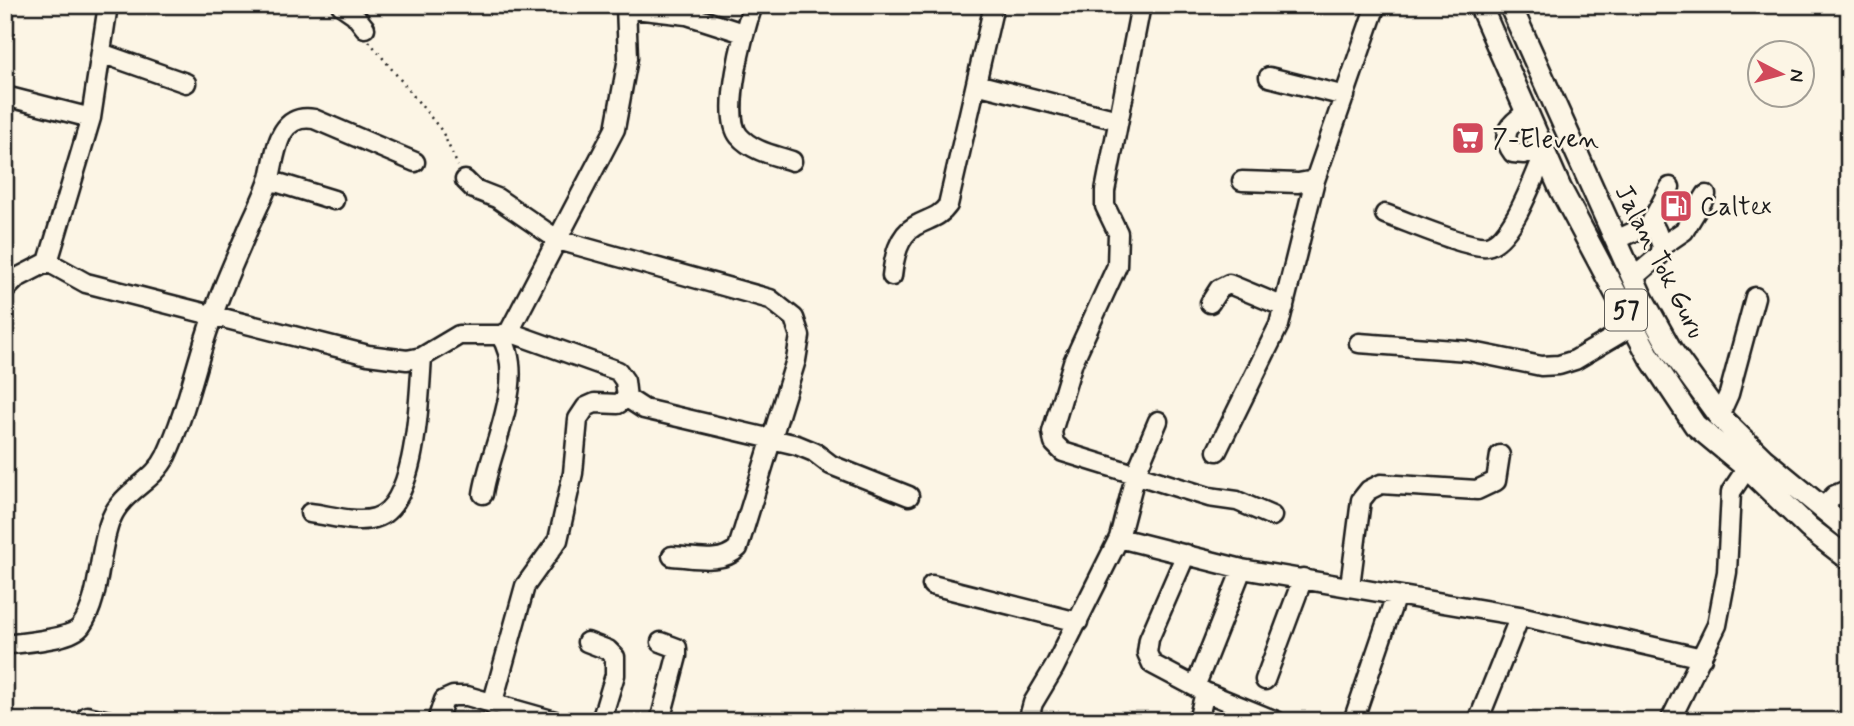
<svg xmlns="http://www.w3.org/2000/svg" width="1854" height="726" font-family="Mynerve,sans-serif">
<rect width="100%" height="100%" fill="#fcf5e5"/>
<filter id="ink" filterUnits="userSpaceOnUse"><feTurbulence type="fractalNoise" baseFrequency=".0143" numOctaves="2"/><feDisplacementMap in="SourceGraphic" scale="14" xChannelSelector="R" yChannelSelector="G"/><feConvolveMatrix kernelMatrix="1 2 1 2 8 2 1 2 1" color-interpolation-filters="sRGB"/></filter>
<g filter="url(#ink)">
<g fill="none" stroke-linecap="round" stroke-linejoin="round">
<defs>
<path id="minor" d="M 341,5 L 354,14 L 365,28
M 753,5 C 744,31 721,114 739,136 C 752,151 774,155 792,161
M 1141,5 L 1105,191 L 1105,206 L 1118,233 L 1117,266 L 1073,362 L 1052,432 L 1054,443 L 1063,452 L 1209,497 L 1237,501 L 1272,516
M 626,8 L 687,15 L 743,33
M 101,53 L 186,83
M 1269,77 L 1345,96
M 976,84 L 1118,120
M 5,96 L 91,118
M 1527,112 C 1511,123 1498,133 1513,153 L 1524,154 L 1543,148
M 269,180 L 334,200
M 465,180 L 474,189 L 497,198 L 558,240 L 770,299 L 794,318 L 800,336 L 796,360 L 738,548 C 721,565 694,557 672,556
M 1242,181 L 1298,183 L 1315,180
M 1385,214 C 1406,221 1469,249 1487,246 C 1513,241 1535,174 1545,152
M 1648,228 L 1670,187
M 1616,240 L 1640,229 L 1656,230 L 1662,246 L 1660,255 L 1633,278
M 1662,246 L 1684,231 L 1706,195
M 48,262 L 86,283 L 368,355 L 407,360 L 422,357 L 459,335 L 500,335 L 509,332 L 615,129 L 628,58 L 626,5
M 892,276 C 894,258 898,236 915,226 C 929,218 939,218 948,205 L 994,5
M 5,290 L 17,278 L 48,262 L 91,118 L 108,5
M 1210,303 L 1219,289 L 1229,284 L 1284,307
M 509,332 L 618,371 L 625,381 L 627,398 L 644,409 L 797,445 L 814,452 L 831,465 L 909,496
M 1359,343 L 1468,351 L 1541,366 L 1559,365 L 1575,360 L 1634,325
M 1719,416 L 1729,394 L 1755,297
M 1217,451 L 1279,325 L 1315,180 L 1376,5
M 483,494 C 490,447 529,378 500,335
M 1822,508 L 1835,495 L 1849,489
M 310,513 C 329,515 356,524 375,518 C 418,506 419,394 422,357
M 1119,538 L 1242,569 L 1520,616 L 1702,658
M 1186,554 L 1149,639 L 1147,653 L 1152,664 L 1205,692 L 1276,721
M 932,585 L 1078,622
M 1350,586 L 1361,500 L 1369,490 L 1381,484 L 1477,490 L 1496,481 L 1500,455
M 587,642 L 608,650 L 615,657 L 615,675 L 601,721
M 5,645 C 23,642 71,640 81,626 C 101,599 98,549 111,519 C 122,491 154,482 166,456 C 187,411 196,362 213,315 C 223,285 237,256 249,227 C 256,211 265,194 270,178 C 276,152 278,113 314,119 L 415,162
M 1265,680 L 1303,578
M 1195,687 L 1242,569
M 492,705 L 525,586 L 558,540 L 573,473 L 578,419 L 586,407 L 595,403 L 618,404 L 627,398
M 87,716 L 109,721
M 437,721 L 444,700 L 453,696 L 467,696 L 555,721
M 660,721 L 677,656 L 677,648 L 661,642
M 1028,721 L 1033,703 L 1054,668 L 1119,538 L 1136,473 L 1158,421
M 1198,721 L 1205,692
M 1353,721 L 1396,595
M 1478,721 L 1520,616
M 1670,721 L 1717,625 L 1727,572 L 1731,492 L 1747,468"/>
<path id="major" d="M 1480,5 L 1560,188 L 1649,356 L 1695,425 L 1747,468 L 1809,528 L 1849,559
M 1510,5 L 1642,298 L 1671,350 L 1719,416 L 1763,459 L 1849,530"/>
</defs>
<use href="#minor" stroke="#1c1c1c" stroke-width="23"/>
<use href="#major" stroke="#1c1c1c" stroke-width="26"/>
<path stroke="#1c1c1c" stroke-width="2.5" stroke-dasharray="2 5" stroke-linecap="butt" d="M 369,41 L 442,131 L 458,166"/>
<use href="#minor" stroke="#fcf5e5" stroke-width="18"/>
<use href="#major" stroke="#fcf5e5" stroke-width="21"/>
</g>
</g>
<defs>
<symbol id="supermarket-square" viewBox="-11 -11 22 22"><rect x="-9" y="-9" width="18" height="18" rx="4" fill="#d1495b" stroke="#fcf5e5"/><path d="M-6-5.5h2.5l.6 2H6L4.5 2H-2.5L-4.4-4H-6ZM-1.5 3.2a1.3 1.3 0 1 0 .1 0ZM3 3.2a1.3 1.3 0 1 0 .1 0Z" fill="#fff"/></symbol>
<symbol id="fuel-square" viewBox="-11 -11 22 22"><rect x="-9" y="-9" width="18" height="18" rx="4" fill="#d1495b" stroke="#fcf5e5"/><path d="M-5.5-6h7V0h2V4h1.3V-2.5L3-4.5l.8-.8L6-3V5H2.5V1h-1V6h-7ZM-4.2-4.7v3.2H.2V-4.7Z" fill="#fff"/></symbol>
</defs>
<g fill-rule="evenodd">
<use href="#supermarket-square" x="1449" y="119" width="38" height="38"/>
<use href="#fuel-square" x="1657" y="187" width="38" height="38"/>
</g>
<g text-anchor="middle" stroke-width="5" stroke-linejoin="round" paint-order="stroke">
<rect fill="#fcf5e5" stroke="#5f5d58" stroke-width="2" x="1605" y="289.5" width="42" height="41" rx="5"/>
<g font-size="24" font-weight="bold" fill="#1c1c1c">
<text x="1626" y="318">57</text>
</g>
<g font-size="26" fill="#1c1c1c" stroke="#fcf5e5" text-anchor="start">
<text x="1492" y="147">7-Eleven</text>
<text x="1700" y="215">Caltex</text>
</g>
<g font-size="26" fill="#1c1c1c" stroke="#fcf5e5">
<text transform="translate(1661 261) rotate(63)" y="9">Jalan Tok Guru</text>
</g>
</g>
<rect width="1854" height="726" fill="none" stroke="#fcf5e5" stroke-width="28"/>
<rect x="14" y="14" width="1826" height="698" fill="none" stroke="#1c1c1c" stroke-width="2.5" filter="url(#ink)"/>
<g transform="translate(1781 74) rotate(96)"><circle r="33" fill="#fcf5e5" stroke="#a29e95" stroke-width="2"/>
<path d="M0-5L12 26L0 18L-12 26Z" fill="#d1495b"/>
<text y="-10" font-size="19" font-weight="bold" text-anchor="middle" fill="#1c1c1c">N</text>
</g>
</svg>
